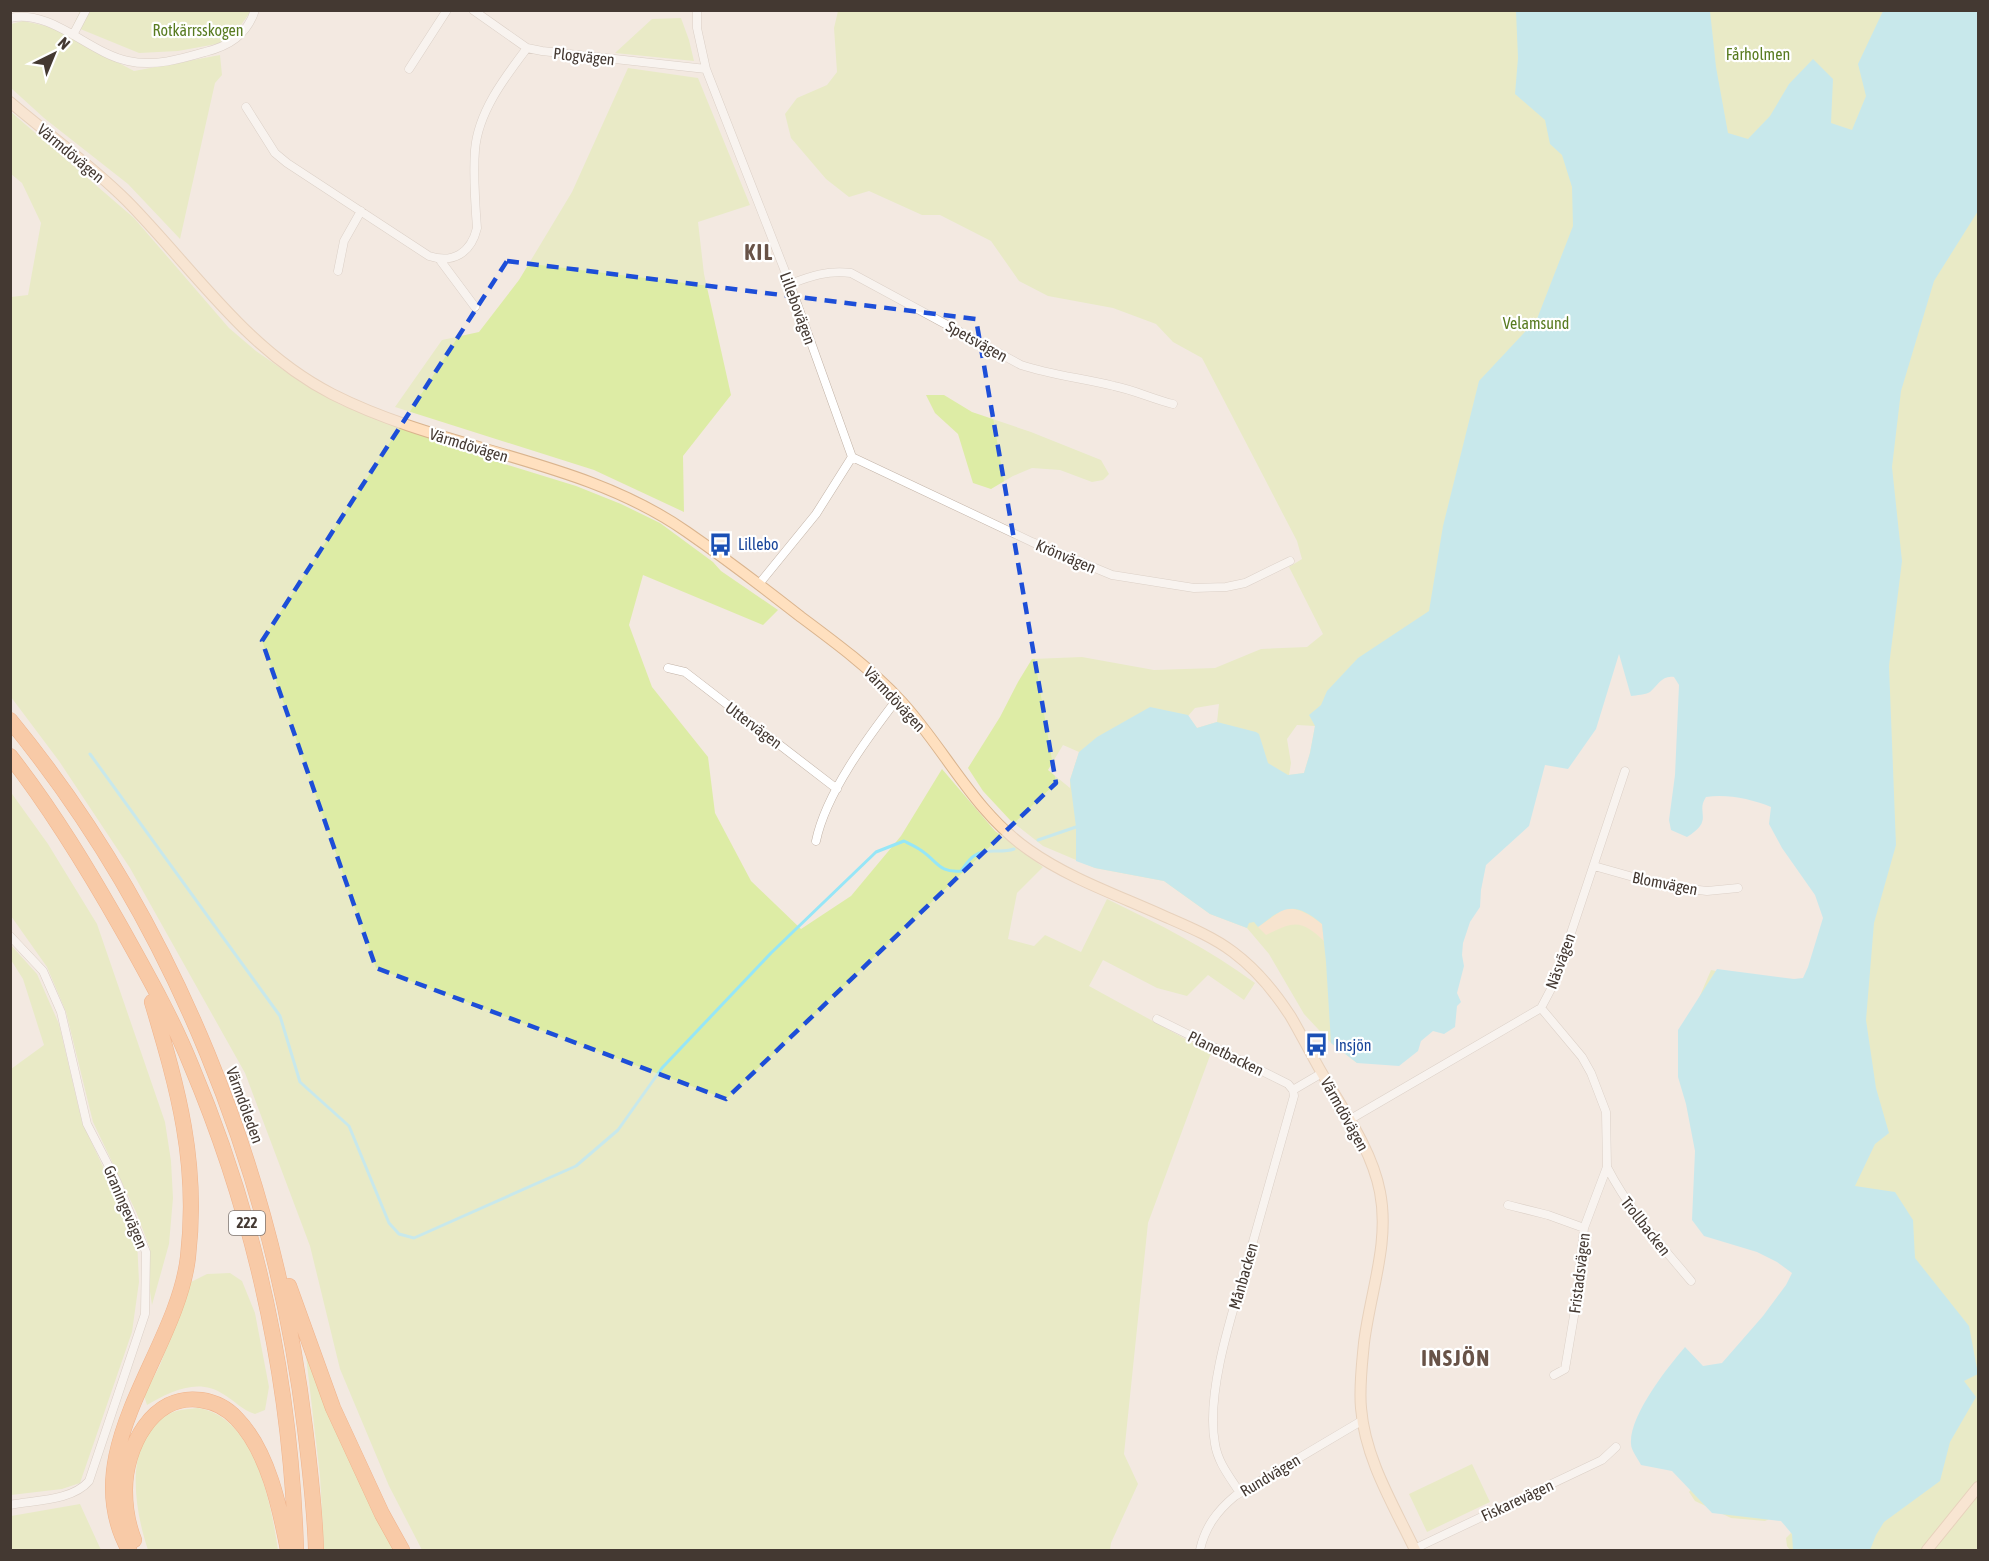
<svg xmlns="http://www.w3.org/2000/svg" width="1989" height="1561" font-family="'Asap Condensed',sans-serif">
<rect width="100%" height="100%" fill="#f3e9e1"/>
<path fill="#ddeca5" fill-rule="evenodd" d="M 80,11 L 251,11 L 233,36 L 222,43 L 178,51 L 139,53 L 73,26 Z
M 838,11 L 1978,11 L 1978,1550 L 1790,1550 L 1787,1546 L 1786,1538 L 1791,1533 L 1785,1521 L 1771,1518 L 1765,1521 L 1731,1518 L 1695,1501 L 1689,1492 L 1707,1471 L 1815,1277 L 1687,1026 L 1711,970 L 1769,980 L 1820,1003 L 1840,909 L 1698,654 L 1604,629 L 1528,729 L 1357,1063 L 1331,1043 L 1304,1014 L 1269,954 L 1247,928 L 1210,914 L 1164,881 L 1095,868 L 1043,846 L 1010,820 L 983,791 L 968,768 L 1000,717 L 1018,682 L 1032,659 L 1082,657 L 1154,670 L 1215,668 L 1261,649 L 1307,647 L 1323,634 L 1289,567 L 1302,559 L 1297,541 L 1202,358 L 1173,342 L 1156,324 L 1113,308 L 1048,296 L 1019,281 L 991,241 L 940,215 L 922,215 L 869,191 L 849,197 L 826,179 L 791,138 L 785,114 L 797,98 L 827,85 L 837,72 L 834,28 ZM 1219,704 L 1217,722 L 1197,728 L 1188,716 L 1195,708 ZM 1297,725 L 1315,726 L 1310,753 L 1304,773 L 1289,775 L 1291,763 L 1287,739 ZM 1063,745 L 1079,752 L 1070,780 L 1070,788 L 1048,770 Z
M 681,18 L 689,40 L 694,61 L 615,53 L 652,19 Z
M 23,21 L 51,27 L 134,71 L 220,55 L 222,75 L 215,83 L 180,239 L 128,184 L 44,118 L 11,88 L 11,24 Z
M 628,68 L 698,78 L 750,205 L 698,222 L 704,274 L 731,395 L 683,456 L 684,512 L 594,470 L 395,407 L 442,340 L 479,332 L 519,280 L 572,192 Z
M 11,112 L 134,218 L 229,328 L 256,351 L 295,378 L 341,405 L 482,457 L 576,486 L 621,504 L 660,523 L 713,562 L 721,571 L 778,610 L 763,625 L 643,575 L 629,625 L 652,687 L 708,757 L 715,813 L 751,881 L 801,929 L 851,896 L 901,836 L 942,769 L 995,831 L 1043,867 L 1017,893 L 1008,939 L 1034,946 L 1045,935 L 1081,952 L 1107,899 C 1159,924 1209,949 1255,983 L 1244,1000 L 1208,975 L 1187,996 L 1157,988 L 1103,960 L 1089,986 L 1211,1053 L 1148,1223 L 1124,1454 L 1138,1484 L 1111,1543 L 1110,1550 L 422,1550 L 389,1486 L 340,1369 L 310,1246 L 245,1073 L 130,868 L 59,761 L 11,697 L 11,297 L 28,295 L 41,223 L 22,183 L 11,174 Z
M 926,395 L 944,395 L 972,412 L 1031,432 L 1101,460 L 1109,474 L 1103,480 L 1092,482 L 1060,470 L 1032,468 L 1013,476 L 991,489 L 973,483 L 958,434 L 935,413 Z
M 10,791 L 48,844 L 97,924 L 165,1122 L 171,1161 L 173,1198 L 169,1244 L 152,1305 L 149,1285 L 150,1249 L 137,1214 L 93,1122 L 66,1012 L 47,967 L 11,916 Z
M 10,944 L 37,974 L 59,1024 L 82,1122 L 137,1239 L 139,1282 L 132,1332 L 80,1483 L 62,1489 L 11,1495 L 11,1069 L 44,1045 L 23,979 L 11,960 Z
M 230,1273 L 242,1281 L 255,1313 L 269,1387 L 265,1410 L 255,1414 C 242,1410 235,1401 223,1394 C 198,1377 169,1392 147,1405 L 144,1396 L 160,1365 L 191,1282 L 207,1274 Z
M 306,1356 C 332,1423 359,1488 394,1550 L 324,1550 L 320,1476 Z
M 198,1408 C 255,1417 271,1503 278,1550 L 148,1550 C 134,1508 122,1437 171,1413 C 179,1409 190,1409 198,1408 Z
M 1472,1464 L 1490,1502 L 1427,1532 L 1409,1494 Z
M 80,1504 L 101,1550 L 11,1550 L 11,1516 Z"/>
<path fill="#fcdeb8" d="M 1285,908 C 1301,909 1309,914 1322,924 L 1324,941 C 1301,919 1294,921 1266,935 L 1258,927 Z"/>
<path fill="#96e6f7" d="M 1516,11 L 1710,11 L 1716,67 L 1728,133 L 1748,139 L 1770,116 L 1789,84 L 1813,59 L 1833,79 L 1831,123 L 1852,130 L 1866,96 L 1858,64 L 1883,11 L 1978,11 L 1978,211 L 1934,281 L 1901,391 L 1892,467 L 1902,561 L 1889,666 L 1896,845 L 1874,923 L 1866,1020 L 1876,1088 L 1889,1133 L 1875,1144 L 1855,1186 L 1895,1192 L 1913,1220 L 1915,1258 L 1969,1326 L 1978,1374 L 1964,1381 L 1976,1397 L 1950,1442 L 1940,1481 L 1884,1522 L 1876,1535 L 1870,1550 L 1793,1550 L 1792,1534 L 1781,1521 L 1712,1513 L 1672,1471 L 1641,1465 C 1638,1459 1631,1450 1631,1444 C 1629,1416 1667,1368 1685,1347 L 1703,1366 L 1722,1363 L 1763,1316 L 1786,1285 L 1792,1273 L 1777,1262 L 1757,1252 L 1704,1236 L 1692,1220 L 1695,1151 L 1686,1104 L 1678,1077 L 1678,1030 L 1717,969 L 1794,979 L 1803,978 L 1808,967 L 1823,918 L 1815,895 L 1782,848 L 1769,824 L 1771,807 C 1751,799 1728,794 1706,797 C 1695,813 1715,820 1687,837 L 1671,830 L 1669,820 L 1675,775 L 1679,685 L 1674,677 C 1662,675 1658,685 1650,692 C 1645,695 1637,695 1631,696 L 1619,654 L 1596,729 L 1568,769 L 1545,765 L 1529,826 L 1486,865 L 1481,890 L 1480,907 L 1470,922 L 1463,943 L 1462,955 L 1464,966 L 1457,993 L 1461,1002 L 1457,1006 L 1455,1027 L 1444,1034 L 1433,1031 L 1421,1041 L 1418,1051 L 1399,1066 L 1357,1063 L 1331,1043 L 1326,962 L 1322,924 C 1294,901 1285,906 1258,927 L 1254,922 L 1249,923 L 1247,928 L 1210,914 L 1164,881 L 1095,868 L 1076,861 L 1076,827 L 1070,780 L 1079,752 L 1097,737 L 1150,707 L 1188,715 L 1197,728 L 1217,722 L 1256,732 L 1259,734 L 1268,763 L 1288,775 L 1304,773 L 1310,753 L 1315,726 L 1309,715 L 1321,705 L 1327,691 L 1358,658 L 1429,611 L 1443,526 L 1479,381 L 1537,319 L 1573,226 L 1572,187 L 1562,155 L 1550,144 L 1545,120 L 1515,94 L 1518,58 Z"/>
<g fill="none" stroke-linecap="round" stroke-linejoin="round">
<path stroke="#96e6f7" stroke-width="3" d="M 90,754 L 280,1016 L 300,1082 L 349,1126 L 389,1223 L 399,1234 L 414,1238 L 576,1166 L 618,1130 L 662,1068 L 771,953 L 876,852 L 904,841 C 910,844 917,847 922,851 C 938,862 939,873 961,871 C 965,866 969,859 974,856 C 986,847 1001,854 1014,849
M 1038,840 L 1076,827"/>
<defs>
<path id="street" d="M 473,10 L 527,48 L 542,51 L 706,69
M 697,10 L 697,28 L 706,69 L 790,284 L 852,457 L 816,514 L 759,584
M 10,18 C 52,9 89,53 128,61 C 154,67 181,59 205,52 C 229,46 247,35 255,10
M 73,35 L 86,10
M 409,69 L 447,10
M 246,107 L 275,153 L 287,163 L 429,256 C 453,264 471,253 477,228 C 475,202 473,175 475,150 C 478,112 505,77 527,48
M 440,260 L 475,307
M 338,271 L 344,241 L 361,211
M 790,284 C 811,276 828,270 851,273 L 1021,365 C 1051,375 1082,378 1114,386 C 1134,390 1153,399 1173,404
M 852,457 L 1032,542 L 1112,575 L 1194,588 L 1226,587 L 1245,583 L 1290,561
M 668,668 L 685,672 L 837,789
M 816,841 C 826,793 868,737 898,698
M 1594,866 L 1665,886 L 1707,891 L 1738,888
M 10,936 L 43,971 L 61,1012 L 87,1124 L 117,1182 L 146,1252 L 145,1314 L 89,1481 C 72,1501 35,1500 10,1505
M 1541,1008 L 1582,1057 L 1591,1073 L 1606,1112 L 1607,1167 L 1584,1228 L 1576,1304 L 1565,1369 L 1554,1375
M 1157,1019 L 1288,1084 L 1293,1090
M 1349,1120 L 1541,1008 L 1551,989 L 1562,960 L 1625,771
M 1607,1167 C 1629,1210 1660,1244 1691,1281
M 1508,1205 L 1548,1215 L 1584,1228
M 1240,1493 C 1230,1477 1218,1463 1215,1444 C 1205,1391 1234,1308 1249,1256 C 1264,1203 1279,1149 1294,1096 L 1293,1090 L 1322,1073
M 1414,1549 L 1602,1460 L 1616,1447
M 1200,1550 C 1205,1527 1217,1511 1235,1496 L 1363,1420"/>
<path id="secondary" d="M 10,102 C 49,135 91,165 127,201 C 193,268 246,350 332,394 C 446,452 582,458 687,532 C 726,559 764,588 801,617 C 836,643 871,669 901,701 C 945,749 974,812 1029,850 C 1070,879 1120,896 1166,917 C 1189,927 1213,937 1233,952 C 1257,970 1275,992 1291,1017 C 1302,1036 1312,1056 1323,1075 C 1344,1111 1372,1150 1380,1192 C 1390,1243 1370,1293 1364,1343 C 1362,1364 1359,1387 1361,1408 C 1365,1459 1394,1506 1415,1550
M 1927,1550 L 1978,1487"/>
<path id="highway" d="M 10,720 C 174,920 274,1173 305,1428 C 310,1469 315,1510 316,1550
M 10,756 C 53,811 89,871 123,931 C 147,974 173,1020 191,1065 C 256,1219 291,1383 296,1550
M 289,1286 L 333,1408 L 382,1514 L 402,1550
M 134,1540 C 128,1525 125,1506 125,1490 C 125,1448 152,1393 201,1400 C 215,1402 228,1409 237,1419 C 268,1451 280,1508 288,1550
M 129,1550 C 74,1451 177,1353 188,1257 C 199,1163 178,1089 152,1002"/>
</defs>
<use href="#street" stroke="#c1b2a6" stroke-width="9"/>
<use href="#secondary" stroke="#dab48e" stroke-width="12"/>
<use href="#highway" stroke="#ec7222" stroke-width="16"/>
<use href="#street" stroke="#fff" stroke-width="8"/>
<use href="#secondary" stroke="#ffe0bf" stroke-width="10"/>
<use href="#highway" stroke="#ffa460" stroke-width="15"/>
</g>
<path d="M0 0H1989V1561H0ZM 507,261 L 976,319 L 1056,783 L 726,1099 L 376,968 L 262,641 Z" fill="#f3e9e1" fill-opacity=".55" fill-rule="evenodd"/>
<path fill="none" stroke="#1d4ed8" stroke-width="4.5" stroke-dasharray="12 8" stroke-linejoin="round" d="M 507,261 L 976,319 L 1056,783 L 726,1099 L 376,968 L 262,641 Z"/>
<defs>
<symbol id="bus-bare" viewBox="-9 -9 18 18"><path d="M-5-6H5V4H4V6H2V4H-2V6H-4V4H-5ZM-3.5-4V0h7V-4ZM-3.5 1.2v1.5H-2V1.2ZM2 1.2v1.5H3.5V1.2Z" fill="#1a4fb4" stroke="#fff" stroke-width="2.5" paint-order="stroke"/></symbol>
</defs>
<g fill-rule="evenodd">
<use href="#bus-bare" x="704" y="528" width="33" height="33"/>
<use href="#bus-bare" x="1300" y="1028" width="33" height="33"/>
</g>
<g text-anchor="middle" stroke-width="4.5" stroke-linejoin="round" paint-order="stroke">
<rect fill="#fff" stroke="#7c7470" stroke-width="1.5" x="229" y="1211" width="36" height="24" rx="4.5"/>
<g font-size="15" font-weight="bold" fill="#443932">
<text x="247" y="1228">222</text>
</g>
<g font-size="16" fill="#587b20" stroke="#fff">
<text x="198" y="36">Rotkärrsskogen</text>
<text x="1758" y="60">Fårholmen</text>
<text x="1536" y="329">Velamsund</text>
</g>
<g font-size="16" fill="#443932" stroke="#fff">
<text transform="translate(584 56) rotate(6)" y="6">Plogvägen</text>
<text transform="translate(71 153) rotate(40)" y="6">Värmdövägen</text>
<text transform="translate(798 308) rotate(70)" y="6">Lillebovägen</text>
<text transform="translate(977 341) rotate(29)" y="6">Spetsvägen</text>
<text transform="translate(469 445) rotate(17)" y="6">Värmdövägen</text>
<text transform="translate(1066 556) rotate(23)" y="6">Krönvägen</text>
<text transform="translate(895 699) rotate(47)" y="6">Värmdövägen</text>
<text transform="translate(754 725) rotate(37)" y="6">Uttervägen</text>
<text transform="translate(1665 883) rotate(11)" y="6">Blomvägen</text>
<text transform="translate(1560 961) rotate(-70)" y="6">Näsvägen</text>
<text transform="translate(1226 1053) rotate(26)" y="6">Planetbacken</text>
<text transform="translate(245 1105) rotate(70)" y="6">Värmdöleden</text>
<text transform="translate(1345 1114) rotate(61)" y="6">Värmdövägen</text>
<text transform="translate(126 1207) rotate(67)" y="6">Graningevägen</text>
<text transform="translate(1646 1226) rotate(52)" y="6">Trollbacken</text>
<text transform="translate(1579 1273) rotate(-83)" y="6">Fristadsvägen</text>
<text transform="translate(1243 1276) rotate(-74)" y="6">Månbacken</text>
<text transform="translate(1270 1475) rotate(-31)" y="6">Rundvägen</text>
<text transform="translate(1517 1500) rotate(-25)" y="6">Fiskarevägen</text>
</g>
<g font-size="16" fill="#164399" stroke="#fff" text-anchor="start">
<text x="738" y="550">Lillebo</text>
<text x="1335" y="1051">Insjön</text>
</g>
<g font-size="22" font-weight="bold" letter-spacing="1.5" fill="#685348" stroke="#fff">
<text x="759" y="260">KIL</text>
<text x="1456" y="1366">INSJÖN</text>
</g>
</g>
<rect width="1989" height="1561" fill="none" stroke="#443932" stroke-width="24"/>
<g transform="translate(54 54) rotate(43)" stroke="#ffffff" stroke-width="4.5" paint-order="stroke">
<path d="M0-4.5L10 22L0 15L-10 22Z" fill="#443932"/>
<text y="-9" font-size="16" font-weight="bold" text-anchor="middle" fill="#443932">N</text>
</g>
</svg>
